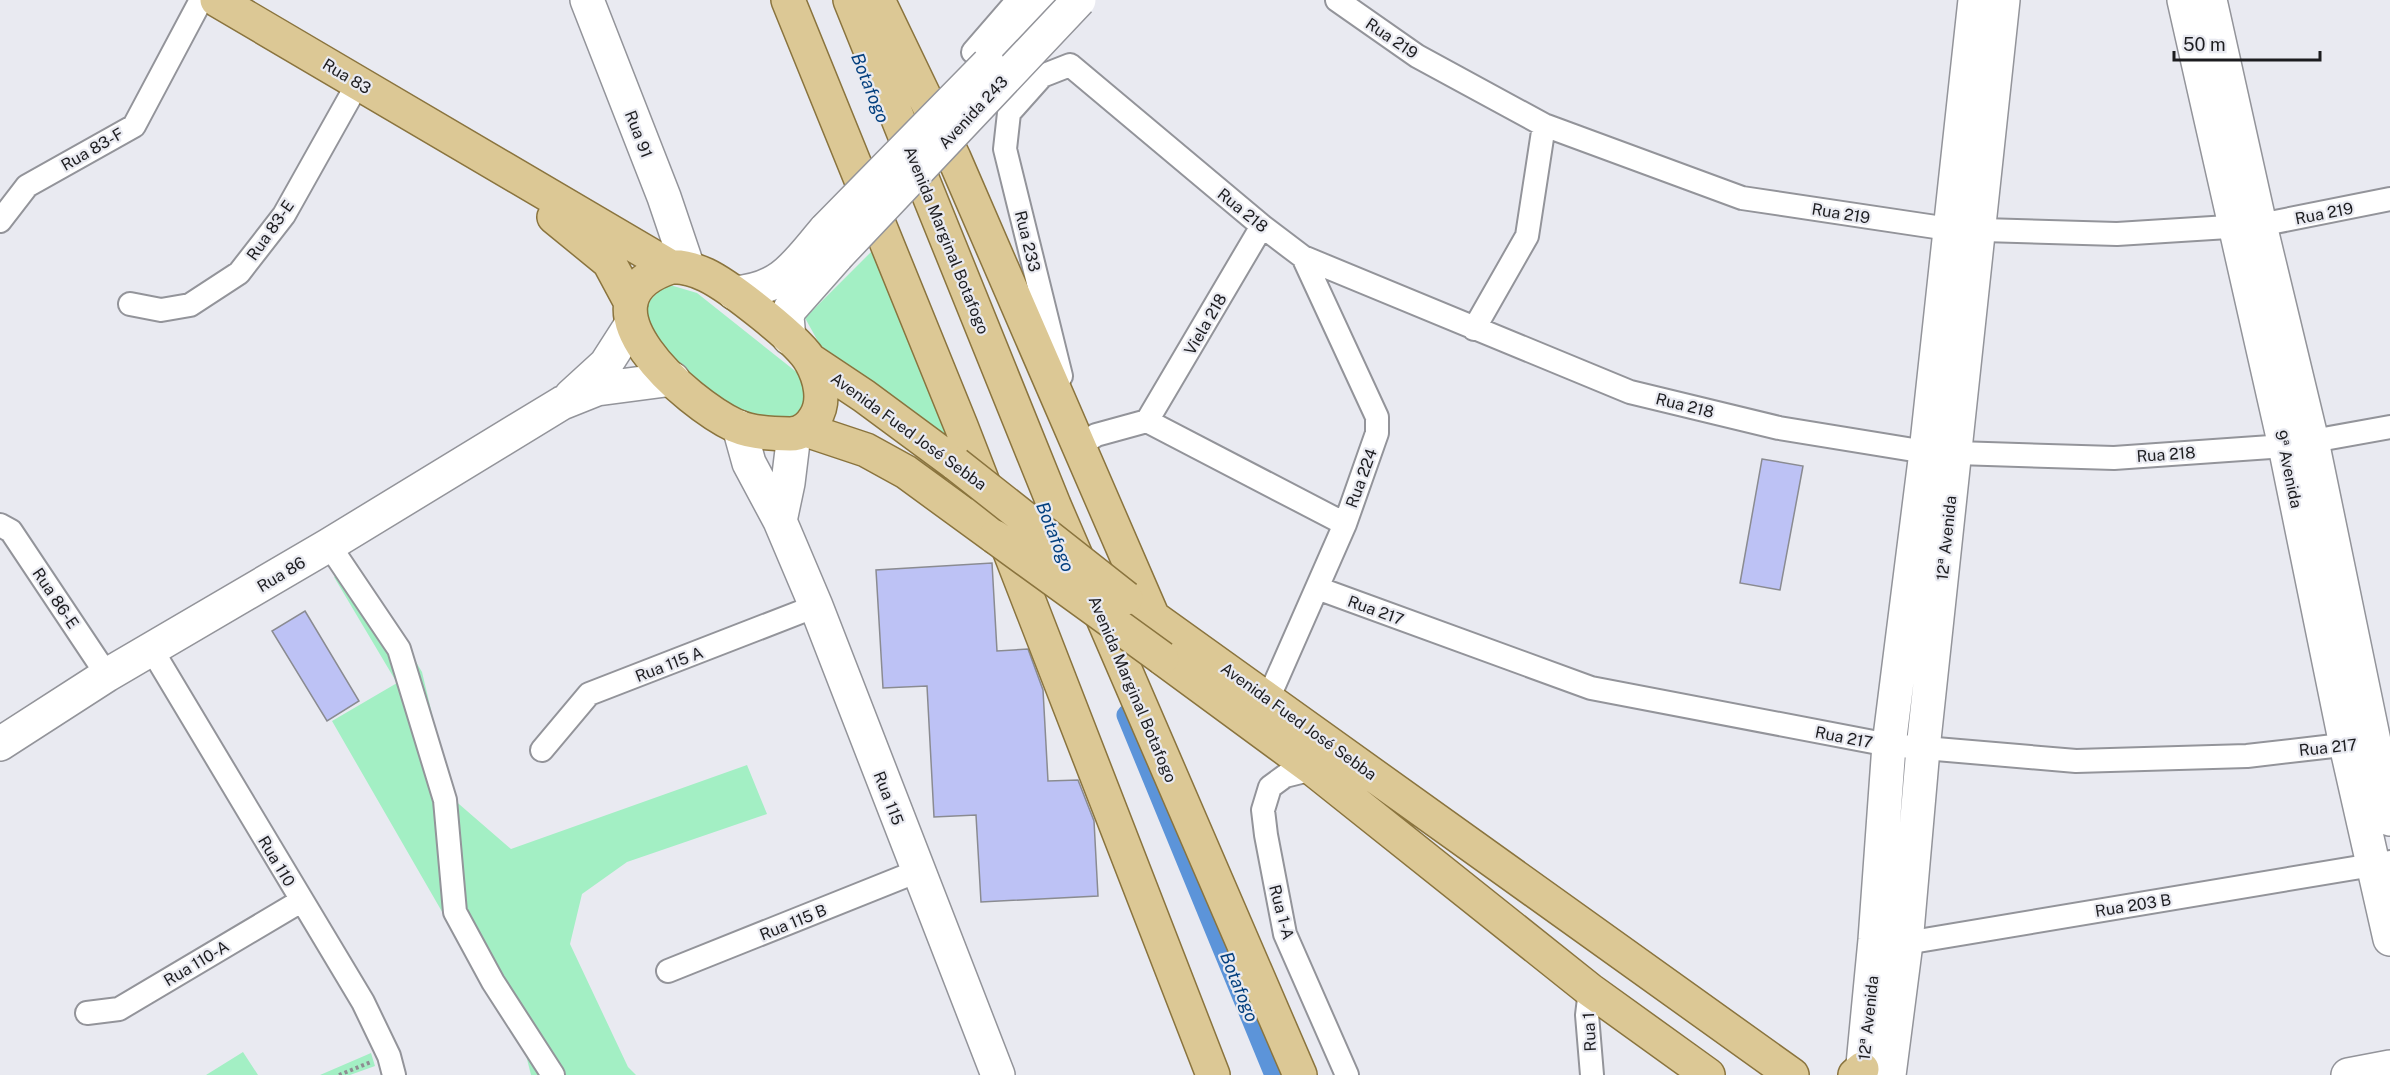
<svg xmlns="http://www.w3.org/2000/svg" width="2390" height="1075" font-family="'Public Sans',sans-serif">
<rect width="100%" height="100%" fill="#e9eaf1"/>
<path fill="#a3efc4" d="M 885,238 L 965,449 L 820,345 L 805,318 Z
M 670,285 L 697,293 L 804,378 L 811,401 L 794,422 L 737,413 L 673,358 L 644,327 L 644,307 L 658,292 Z
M 357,564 L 422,672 L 452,798 L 511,849 L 747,765 L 767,814 L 627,862 L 582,894 L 570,944 L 628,1067 L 636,1075 L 531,1075 L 521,1035 L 452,929 L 332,721 L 397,683 L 334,577 Z
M 243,1052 L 258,1075 L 206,1075 Z
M 371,1053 L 375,1066 L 350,1075 L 320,1075 Z"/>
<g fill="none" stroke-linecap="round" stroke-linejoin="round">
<path stroke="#5c94d9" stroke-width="21" d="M 1127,715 L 1275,1075"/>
</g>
<path fill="#bdc2f5" stroke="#8a8b91" stroke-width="1.5" d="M 1762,459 L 1803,466 L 1780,590 L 1740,583 Z
M 992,563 L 997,651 L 1028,649 L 1043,690 L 1048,781 L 1078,780 L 1094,821 L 1098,896 L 981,902 L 976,815 L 934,817 L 927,686 L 883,688 L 876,570 Z
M 305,611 L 359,701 L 327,721 L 272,631 Z"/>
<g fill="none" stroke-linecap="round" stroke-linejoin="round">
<defs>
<path id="street" d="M 1337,0 L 1417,56 L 1544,125 L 1742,198 L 1949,229 L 2117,234 L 2260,225 L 2390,199
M 973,52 L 1018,0
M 0,221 L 27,186 L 134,126 L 201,0
M 130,304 L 161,310 L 190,305 L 239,273 L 284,215 L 358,83
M 1474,329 L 1527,236 L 1544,125
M 1061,376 L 1005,149 L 1009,113 L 1042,76 L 1070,65 L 1262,226 L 1303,257 L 1630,392 L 1779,428 L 1926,452 L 2114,458 L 2285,446 L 2390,427
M 1147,421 L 1262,226
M 1147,421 L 1345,524
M 1075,431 L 1079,446 L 1096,435 L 1147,421
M 0,525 L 11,531 L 107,675
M 329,545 L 399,649 L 445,800 L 455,912 L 493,982 L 553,1075
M 1317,588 L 1591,688 L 1889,745 L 2076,761 L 2247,756 L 2359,743
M 152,650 L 363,1002 L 389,1056 L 394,1075
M 1268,699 L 1345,524 L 1377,433 L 1377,417 L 1303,257
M 542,750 L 589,694 L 816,606
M 1313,769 L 1285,776 L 1270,787 L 1263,810 L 1266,835 L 1285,934 L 1347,1075
M 1894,942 L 1906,943 L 2390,862
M 668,971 L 918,871
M 1590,990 L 1587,1015 L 1592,1075
M 87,1013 L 119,1009 L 301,901"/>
<path id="secondary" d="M 587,0 L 664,197 L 688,268
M 2184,0 L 2285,446 L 2346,745 L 2390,939
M 2210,0 L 2260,225 L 2312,441 L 2390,819
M 988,64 L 1046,0
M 734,293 C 783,289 796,264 826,229
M 789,338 L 787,317 L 790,309 L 837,256
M 571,396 L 606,364 L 631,325
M 739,427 L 749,463 L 780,521 L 816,606 L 998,1075
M 780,521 L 788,483 L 794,434
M 0,744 L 107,675 L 329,545 L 562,403 L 597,389 L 673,379
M 1862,1075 L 1875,940 L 1889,745 L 1926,452 L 1975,0
M 1889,1075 L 1906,943 L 1923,749 L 2003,0
M 2348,1075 L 2390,1067"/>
<path id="primary" d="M 217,0 L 671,267
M 788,0 L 961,426 L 1213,1075
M 850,0 L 1054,505 L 1300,1075
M 878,0 L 954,158 L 1152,615
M 554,217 L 609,262 L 631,303
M 671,267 C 684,266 695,270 706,275 C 729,286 800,341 811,362 C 820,378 826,401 815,418 C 809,428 801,434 790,434 C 772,434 752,433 736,426 C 687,403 568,301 671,267 Z
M 810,360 L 864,396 L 956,464
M 806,430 L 866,450 L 906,472 L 995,537
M 1126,598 L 1792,1075
M 1162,658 L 1313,769 L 1590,990 L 1708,1075
M 1855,1075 L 1862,1069"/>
</defs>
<use href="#street" stroke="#93949a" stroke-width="26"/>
<use href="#secondary" stroke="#93949a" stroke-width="36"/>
<use href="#primary" stroke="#8a743e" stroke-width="36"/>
<path stroke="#8d8d92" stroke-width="4" stroke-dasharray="3 3" stroke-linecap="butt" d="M 339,1075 L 371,1062"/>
<use href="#street" stroke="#fff" stroke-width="22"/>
<use href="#secondary" stroke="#fff" stroke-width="33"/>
<use href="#primary" stroke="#dcc895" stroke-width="33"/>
<defs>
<path id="secondary-bridge" d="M 826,229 L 988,64
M 837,256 L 1079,0"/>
<path id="primary-bridge" d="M 956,464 L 1126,598
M 995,537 L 1162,658"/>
</defs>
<use href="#secondary-bridge" stroke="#93949a" stroke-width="36" stroke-linecap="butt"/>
<use href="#primary-bridge" stroke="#8a743e" stroke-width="36" stroke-linecap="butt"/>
<use href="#secondary-bridge" stroke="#fff" stroke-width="33"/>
<use href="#primary-bridge" stroke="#dcc895" stroke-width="33"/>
</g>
<g text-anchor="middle" stroke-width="4.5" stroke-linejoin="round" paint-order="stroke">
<g font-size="16" fill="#1c1c1f" stroke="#e9eaf1">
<text transform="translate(1392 38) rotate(34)" y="6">Rua 219</text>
<text transform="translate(347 76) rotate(31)" y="6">Rua 83</text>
<text transform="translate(973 112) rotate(-47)" y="6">Avenida 243</text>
<text transform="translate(639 134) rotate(69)" y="6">Rua 91</text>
<text transform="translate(92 149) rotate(-30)" y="6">Rua 83-F</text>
<text transform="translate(1243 210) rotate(39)" y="6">Rua 218</text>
<text transform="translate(1841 213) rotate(9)" y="6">Rua 219</text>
<text transform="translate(2324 213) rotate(-11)" y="6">Rua 219</text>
<text transform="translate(270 230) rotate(-55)" y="6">Rua 83-E</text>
<text transform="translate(947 240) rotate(68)" y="6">Avenida Marginal Botafogo</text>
<text transform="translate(1028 241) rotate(76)" y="6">Rua 233</text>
<text transform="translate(1205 324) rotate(-60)" y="6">Viela 218</text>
<text transform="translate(1685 405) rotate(14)" y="6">Rua 218</text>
<text transform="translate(909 431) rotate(36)" y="6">Avenida Fued José Sebba</text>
<text transform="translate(2166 454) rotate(-4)" y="6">Rua 218</text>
<text transform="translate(2289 469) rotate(78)" y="6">9ª Avenida</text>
<text transform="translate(1361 478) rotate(-70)" y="6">Rua 224</text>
<text transform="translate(1946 538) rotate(-84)" y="6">12ª Avenida</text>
<text transform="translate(281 574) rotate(-31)" y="6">Rua 86</text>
<text transform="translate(56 598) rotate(56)" y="6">Rua 86-E</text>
<text transform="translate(1376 610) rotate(20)" y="6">Rua 217</text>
<text transform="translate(669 664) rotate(-21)" y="6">Rua 115 A</text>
<text transform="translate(1133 689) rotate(67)" y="6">Avenida Marginal Botafogo</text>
<text transform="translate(1299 721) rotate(36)" y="6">Avenida Fued José Sebba</text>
<text transform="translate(1844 737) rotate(11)" y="6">Rua 217</text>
<text transform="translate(2328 747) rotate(-6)" y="6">Rua 217</text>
<text transform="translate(889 798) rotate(69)" y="6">Rua 115</text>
<text transform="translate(277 861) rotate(59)" y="6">Rua 110</text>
<text transform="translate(2133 905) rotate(-9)" y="6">Rua 203 B</text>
<text transform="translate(1282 912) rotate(75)" y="6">Rua 1-A</text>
<text transform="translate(793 922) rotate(-22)" y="6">Rua 115 B</text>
<text transform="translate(196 963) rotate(-31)" y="6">Rua 110-A</text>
<text transform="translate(1868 1018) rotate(-84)" y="6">12ª Avenida</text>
<text transform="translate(1589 1032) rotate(-93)" y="6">Rua 1</text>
</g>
<g font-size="18" font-style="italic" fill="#04407f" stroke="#e9eaf1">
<text transform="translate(870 88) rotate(68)" y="6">Botafogo</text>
<text transform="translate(1055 537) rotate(68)" y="6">Botafogo</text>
<text transform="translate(1239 987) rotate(68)" y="6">Botafogo</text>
</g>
</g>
<path d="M2174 51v9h146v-9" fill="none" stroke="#1c1c1f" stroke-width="3"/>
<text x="2183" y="51" font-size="18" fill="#1c1c1f" stroke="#e9eaf1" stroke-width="4.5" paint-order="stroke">50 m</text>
</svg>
